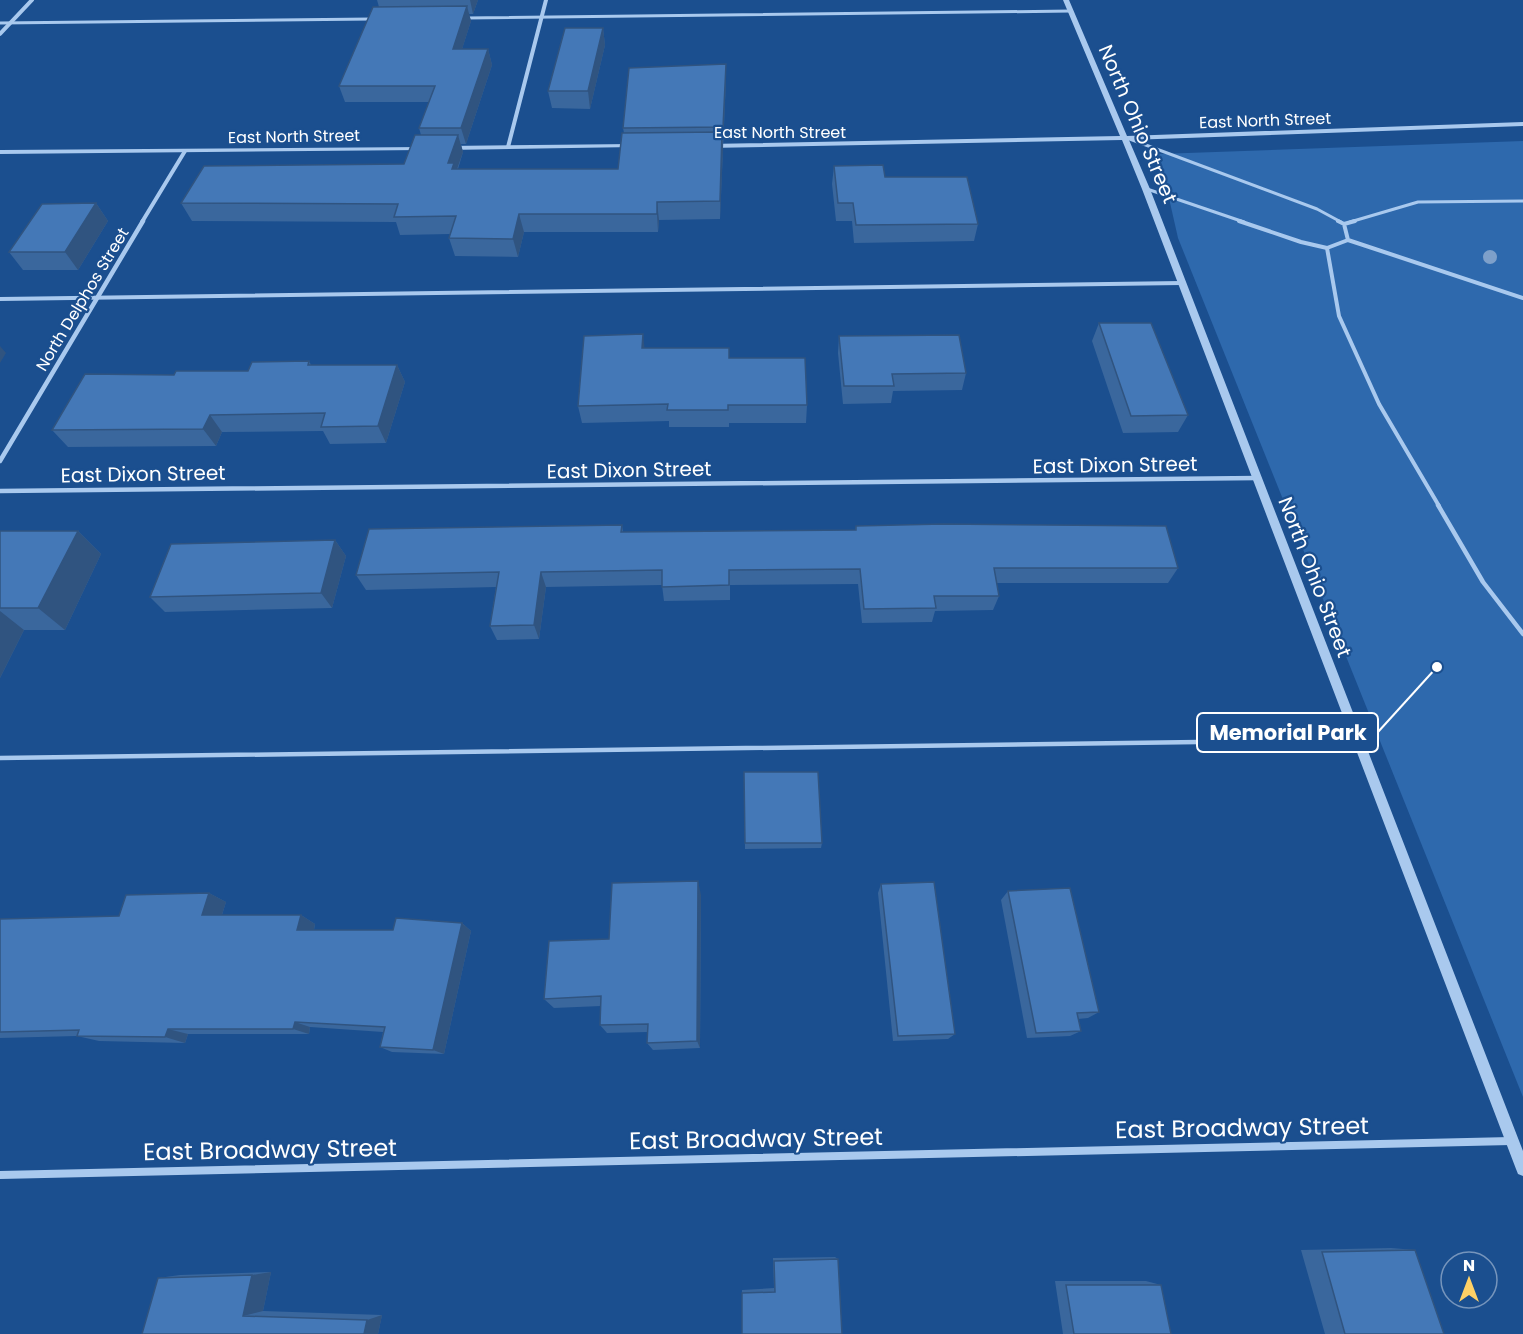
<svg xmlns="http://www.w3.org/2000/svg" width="1523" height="1334" font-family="Poppins,sans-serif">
<rect width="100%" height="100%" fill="#1b4f8f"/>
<path fill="#2e69ad" d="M 1523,141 L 1523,1097 L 1178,238 L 1159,154 Z"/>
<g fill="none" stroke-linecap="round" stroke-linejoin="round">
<path stroke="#a9c9ee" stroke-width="3" d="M 465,18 L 1071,11
M 0,23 L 372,19
M 1127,138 L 1317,209 L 1341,222
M 1147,189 L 1244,222
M 1350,222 L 1418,202 L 1523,201"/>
<path stroke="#a9c9ee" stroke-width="4" d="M 1239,221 L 1301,242 L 1327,248 L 1348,240 L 1344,224 L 1338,221
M 1344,224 L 1355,221
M 1348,240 L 1523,298
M 1327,248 L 1339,316 L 1379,404 L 1439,506
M 0,299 L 1182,283"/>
<path stroke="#a9c9ee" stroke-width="4.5" d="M 1438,505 L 1483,582 L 1523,634
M 0,758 L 1356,740"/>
<path stroke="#a9c9ee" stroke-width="4" d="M 0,34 L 32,0
M 508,147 L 546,0
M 142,222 L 185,151"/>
<path stroke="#a9c9ee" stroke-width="4.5" d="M 0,461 L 143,221
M 0,491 L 1258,478"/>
<path stroke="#a9c9ee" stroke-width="8" d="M 0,1175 L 1511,1141"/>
<path fill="#a9c9ee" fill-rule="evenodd" d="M 1063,0 L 1069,0 L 1127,136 L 1523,122 L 1523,126 L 1129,140 L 1150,189 L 1523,1151 L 1523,1176 L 1518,1174 L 1516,1169 L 1142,189 L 1122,140 L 708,148 L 705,146 L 708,144 L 1120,136 Z
M 633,144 L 635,145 L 635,147 L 447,150 L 444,148 L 447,146 Z
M 425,147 L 425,149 L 423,150 L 0,154 L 0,150 Z"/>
</g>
<circle fill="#7ea0ca" cx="1490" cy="257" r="7"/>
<path fill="#3a679d" d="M 377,0 L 478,0 L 473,14 L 469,14 L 471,21 L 462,49 L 488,49 L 492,65 L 466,144 L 461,144 L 463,152 L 458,169 L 618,169 L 624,133 L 623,128 L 726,64 L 726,79 L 720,219 L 659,220 L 658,232 L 524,232 L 518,257 L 455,256 L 449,238 L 450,234 L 400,235 L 396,222 L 192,221 L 181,203 L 404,164 L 421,135 L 419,128 L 429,102 L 345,102 L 339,86 L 379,7 Z
M 603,28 L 605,45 L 590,109 L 552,108 L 548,91 Z
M 834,166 L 885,177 L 978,224 L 974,241 L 854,243 L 852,221 L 836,221 L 832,184 Z
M 96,203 L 108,221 L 78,270 L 23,270 L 9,252 Z
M 1099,323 L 1188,415 L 1178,432 L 1123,433 L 1092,341 Z
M 839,336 L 966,373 L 962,390 L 893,391 L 891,403 L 843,404 L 838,353 Z
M 645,348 L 729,348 L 729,358 L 807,405 L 806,423 L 729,423 L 729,427 L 669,427 L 669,421 L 582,423 L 578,406 Z
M 309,361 L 311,365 L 397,365 L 405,382 L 386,443 L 330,444 L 323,431 L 222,432 L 216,446 L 68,447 L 52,430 L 248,371 Z
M 622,525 L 623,532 L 855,530 L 856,526 L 1178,568 L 1168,583 L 996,583 L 999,596 L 993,610 L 935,611 L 932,622 L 862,623 L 858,584 L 730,585 L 730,600 L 664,601 L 662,585 L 546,587 L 539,639 L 497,640 L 490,626 L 496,587 L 366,590 L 356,575 Z
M 0,531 L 78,531 L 101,554 L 65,630 L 24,630 L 0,678 Z
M 335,540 L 346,556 L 332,608 L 165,612 L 150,597 Z
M 744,772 L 822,843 L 821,848 L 745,849 Z
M 881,884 L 955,1034 L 948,1039 L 893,1041 L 878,893 Z
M 1008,891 L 1099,1012 L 1088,1018 L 1078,1019 L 1081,1031 L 1070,1036 L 1027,1038 L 1001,900 Z
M 209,893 L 226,902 L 222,915 L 301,915 L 315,924 L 314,930 L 393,930 L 462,923 L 471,931 L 444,1054 L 392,1052 L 380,1047 L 383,1032 L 310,1027 L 309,1034 L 188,1034 L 185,1043 L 99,1041 L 77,1036 L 0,1038 L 0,919 L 119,916 Z
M 701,895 L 700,1048 L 653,1050 L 647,1043 L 648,1032 L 607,1033 L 600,1025 L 601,1006 L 554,1008 L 544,999 L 609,939 Z
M 1391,1248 L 1415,1250 L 1444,1334 L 1325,1334 L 1301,1250 Z
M 835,1257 L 838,1259 L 842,1334 L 742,1293 L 742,1290 L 774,1288 L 773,1258 Z
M 271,1272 L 263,1311 L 382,1315 L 378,1334 L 142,1334 L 158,1278 L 180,1275 Z
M 1055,1281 L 1146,1281 L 1161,1285 L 1171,1334 L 1063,1334 Z"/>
<path fill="#305480" d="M 470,0 L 478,0 L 473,14 Z
M 467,6 L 471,21 L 457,65 L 453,49 Z
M 603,28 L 605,45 L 590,109 L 588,91 Z
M 488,49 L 492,65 L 466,144 L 461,128 Z
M 726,64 L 726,79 L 723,142 L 723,127 Z
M 722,132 L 723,150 L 720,219 L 720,201 Z
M 458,135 L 463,152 L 456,172 L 459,181 L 448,163 Z
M 657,202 L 659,220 L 658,232 L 657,214 Z
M 96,203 L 108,221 L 78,270 L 65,252 Z
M 519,214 L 524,232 L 518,257 L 513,239 Z
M 643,334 L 645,352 L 642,348 Z
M 0,346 L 6,353 L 0,363 Z
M 397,365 L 405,382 L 386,443 L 378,426 Z
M 210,415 L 222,432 L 216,446 L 203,429 Z
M 78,531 L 101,554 L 65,630 L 38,608 Z
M 335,540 L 346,556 L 332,608 L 321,593 Z
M 541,572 L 546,587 L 539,639 L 534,625 Z
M 0,611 L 24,630 L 0,678 Z
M 698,881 L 701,895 L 700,1048 L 697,1041 Z
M 209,893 L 226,902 L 219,924 L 202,915 Z
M 301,915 L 315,924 L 312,938 L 297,930 Z
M 462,923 L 471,931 L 444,1054 L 433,1050 Z
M 295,1022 L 310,1027 L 309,1034 L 293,1029 Z
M 168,1029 L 188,1034 L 185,1043 L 165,1037 Z
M 271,1272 L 263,1311 L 243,1316 L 252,1275 Z
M 382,1315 L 378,1334 L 364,1334 L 367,1320 Z"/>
<path fill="#4478b7" stroke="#305480" stroke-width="1.5" d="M 467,6 L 453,49 L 488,49 L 461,128 L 419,128 L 435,86 L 339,86 L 373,7 Z
M 565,28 L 603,28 L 588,91 L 548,91 Z
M 726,64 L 723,127 L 623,128 L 629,68 Z
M 722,132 L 720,201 L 657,202 L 657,214 L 519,214 L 513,239 L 449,238 L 456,216 L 394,217 L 398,204 L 181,203 L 204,166 L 404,164 L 415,135 L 458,135 L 448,163 L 454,163 L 452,169 L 618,169 L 622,133 Z
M 883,165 L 885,177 L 967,177 L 978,224 L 856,225 L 853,203 L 838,203 L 834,166 Z
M 96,203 L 65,252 L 9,252 L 42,204 Z
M 1099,323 L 1151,323 L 1188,415 L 1131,416 Z
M 643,334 L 642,348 L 729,348 L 729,358 L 805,358 L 807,405 L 728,405 L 728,410 L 667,410 L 668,404 L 578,406 L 584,336 Z
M 959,335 L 966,373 L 892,374 L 894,386 L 844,386 L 839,336 Z
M 309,361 L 308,365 L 397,365 L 378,426 L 321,427 L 325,413 L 210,415 L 203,429 L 52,430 L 85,374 L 174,375 L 176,371 L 248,371 L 252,362 Z
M 943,524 L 1166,526 L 1178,568 L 994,568 L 999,596 L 934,596 L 936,608 L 864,609 L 860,569 L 729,570 L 729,585 L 662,587 L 662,570 L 541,572 L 534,625 L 490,626 L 499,572 L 356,575 L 369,529 L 622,525 L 621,532 L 856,530 L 856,526 Z
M 0,531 L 78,531 L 38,608 L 0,608 Z
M 335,540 L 321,593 L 150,597 L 171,544 Z
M 744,772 L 818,772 L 822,843 L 745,843 Z
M 698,881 L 697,1041 L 647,1043 L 648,1024 L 600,1025 L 601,996 L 544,999 L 549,941 L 609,939 L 612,883 Z
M 934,882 L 955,1034 L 898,1036 L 881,884 Z
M 1070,888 L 1099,1012 L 1077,1013 L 1081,1031 L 1036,1033 L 1008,891 Z
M 209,893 L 202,915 L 301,915 L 297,930 L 393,930 L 396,918 L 462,923 L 433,1050 L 380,1047 L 385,1027 L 295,1022 L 293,1029 L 168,1029 L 165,1037 L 77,1036 L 79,1030 L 0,1032 L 0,919 L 119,916 L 126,895 Z
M 1415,1250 L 1444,1334 L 1345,1334 L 1322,1252 Z
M 838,1259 L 842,1334 L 742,1334 L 742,1293 L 775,1292 L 774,1261 Z
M 252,1275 L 243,1316 L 367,1320 L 364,1334 L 142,1334 L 158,1278 Z
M 1066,1285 L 1161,1285 L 1171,1334 L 1074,1334 Z"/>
<g text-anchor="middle" stroke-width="4.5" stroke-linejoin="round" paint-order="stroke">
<g font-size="16" fill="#fff" stroke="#1b4f8f">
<text transform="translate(1265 120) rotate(-2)" y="6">East North Street</text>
<text x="780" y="138">East North Street</text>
<text transform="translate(294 136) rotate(-1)" y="6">East North Street</text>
<text transform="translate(82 299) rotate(-59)" y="6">North Delphos Street</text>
</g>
<g font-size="20" fill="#fff" stroke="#1b4f8f">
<text transform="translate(1138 124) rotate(67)" y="7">North Ohio Street</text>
<text transform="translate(1115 465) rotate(-1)" y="7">East Dixon Street</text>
<text transform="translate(629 470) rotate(-1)" y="7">East Dixon Street</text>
<text transform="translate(143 474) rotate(-1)" y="7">East Dixon Street</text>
<text transform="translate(1315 577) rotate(69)" y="7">North Ohio Street</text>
</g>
<g font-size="24" fill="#fff" stroke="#1b4f8f">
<text transform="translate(1242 1128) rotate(-1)" y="8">East Broadway Street</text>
<text transform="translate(756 1139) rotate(-1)" y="8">East Broadway Street</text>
<text transform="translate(270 1150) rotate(-1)" y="8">East Broadway Street</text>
</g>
</g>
<path fill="none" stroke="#fff" stroke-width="2" d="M1437 667L1378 732"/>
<circle fill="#fff" stroke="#1b4f8f" stroke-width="2" cx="1437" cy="667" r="6"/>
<rect fill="#1b4f8f" stroke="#fff" stroke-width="2" x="1197" y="713" width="181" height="39" rx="6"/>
<g font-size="21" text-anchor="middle" font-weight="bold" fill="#fff">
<text x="1288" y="740">Memorial Park</text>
</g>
<g transform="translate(1469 1280)"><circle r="28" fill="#1b4f8f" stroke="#7695bc" stroke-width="1.5"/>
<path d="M0-4.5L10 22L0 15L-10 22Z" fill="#ffd166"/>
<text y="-9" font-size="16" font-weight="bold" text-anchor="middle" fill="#ffffff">N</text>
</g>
</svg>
